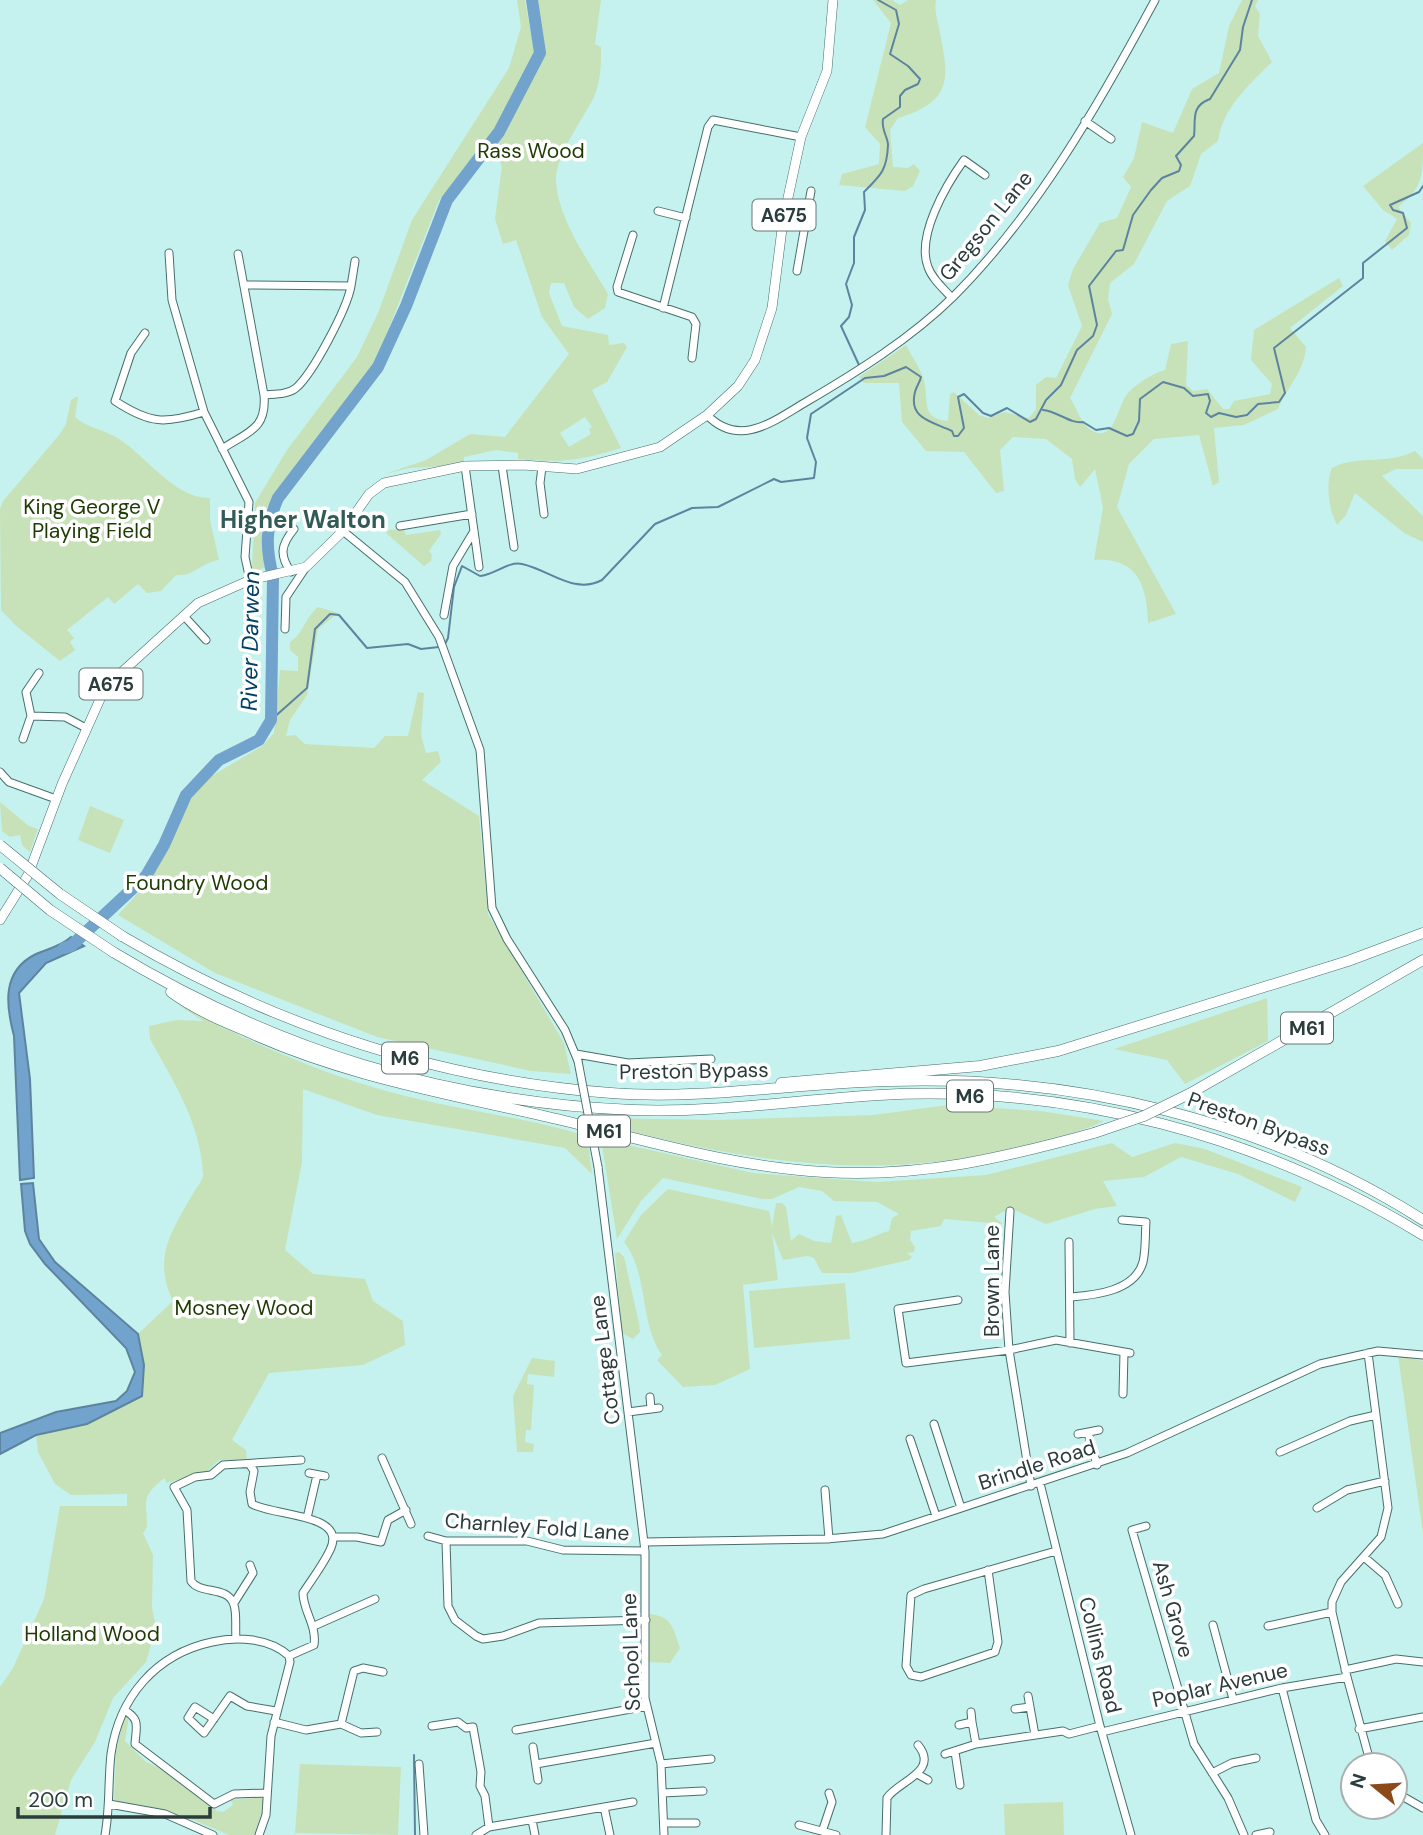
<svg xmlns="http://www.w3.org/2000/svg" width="1423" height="1835" font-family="'DM Sans',sans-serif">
<rect width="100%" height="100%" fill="#c5f2ee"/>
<path fill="#c7e2b8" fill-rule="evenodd" d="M 517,0 L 525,0 L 534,52 L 496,130 L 439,200 L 375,364 L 266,509 L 261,526 L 266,567 L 256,571 L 252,568 L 255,503 L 287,450 L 357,357 L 378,313 L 412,220 L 509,68 L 521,27 Z
M 537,0 L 601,0 L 595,44 L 601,47 C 601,65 601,82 593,99 C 582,120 554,159 556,182 C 559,222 589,261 608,294 L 605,308 L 588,319 L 574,307 L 564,283 L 551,283 L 549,293 L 562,326 L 608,335 L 609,345 L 624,343 L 627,347 L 607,382 L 592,390 L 621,448 C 580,461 561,463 518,459 L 518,453 L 496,450 L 464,457 L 464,465 L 409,468 L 385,474 L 426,460 L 470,434 L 505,437 L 569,354 L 542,317 L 516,240 L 503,244 L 495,219 L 502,166 L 495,151 L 545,54 ZM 585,417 L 592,427 L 589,429 L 591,434 L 569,447 L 560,433 Z
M 873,0 L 892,0 L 900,5 L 908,0 L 936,0 C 934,9 937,18 939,28 C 949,78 954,101 898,118 L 890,130 L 893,167 L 908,168 L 914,164 L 920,171 L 913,186 L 905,191 L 839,185 L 842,174 L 879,164 L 880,144 L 865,127 L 891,23 Z
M 1242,0 L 1258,0 L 1255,6 L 1260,14 L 1258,36 L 1272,62 C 1249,85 1223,107 1218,141 L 1201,154 L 1190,186 L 1167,201 L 1134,264 L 1110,283 L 1108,299 L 1112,314 L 1070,398 C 1076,407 1082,425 1091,430 C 1113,444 1118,408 1125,397 C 1132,386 1153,373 1165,370 L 1171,344 L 1188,341 L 1186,385 L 1193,391 L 1207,389 L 1223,409 L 1229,409 L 1234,401 L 1270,394 L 1272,384 L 1251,360 L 1254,330 L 1339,278 L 1343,286 L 1290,328 L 1306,347 C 1304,372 1288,386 1278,409 L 1244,425 L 1214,428 L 1219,482 L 1213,486 L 1199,435 L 1154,439 L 1129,464 L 1117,507 L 1176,614 L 1148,623 C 1147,586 1138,557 1094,560 L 1103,508 L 1095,469 L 1080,487 L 1075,479 L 1072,459 L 1046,439 L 1013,437 L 1000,450 L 1004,491 L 996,493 L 964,452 L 926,451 L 902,422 L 899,383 L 864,383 L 859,377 L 906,345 C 912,357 924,373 925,386 C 928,403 922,419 948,421 L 950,394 L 954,392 L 979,415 L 988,418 L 1004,412 L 1029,418 L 1036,409 L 1036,385 L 1046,377 L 1056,378 L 1082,326 L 1068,285 L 1073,269 L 1100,223 L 1117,218 L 1131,187 L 1123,177 L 1134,158 L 1142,122 L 1173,133 L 1192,89 L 1219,73 L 1229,26 Z
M 1423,143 C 1423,174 1423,189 1398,207 L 1411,223 L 1409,235 L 1392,250 L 1385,241 L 1397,219 L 1383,210 L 1363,186 Z
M 78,396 L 75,417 C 87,428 104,429 119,439 C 146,456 175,499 210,498 L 210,520 L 219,560 C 202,562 194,577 176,575 L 161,591 L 147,593 L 138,584 L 114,604 L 108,597 L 67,630 L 74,638 L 70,642 L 75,650 L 60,661 L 15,625 L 1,610 L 0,509 L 3,501 L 60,434 L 66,424 L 71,400 Z
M 1415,451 L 1423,459 L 1423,469 L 1396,469 L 1382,476 L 1423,516 L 1423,542 L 1404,533 L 1355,493 L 1346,515 L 1337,525 C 1329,510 1325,484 1332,468 C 1359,454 1384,466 1415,451 Z
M 404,529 L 406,535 L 440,530 L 441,534 L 429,551 L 432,555 L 431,561 L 424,566 L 386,533 L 389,530 Z
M 318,607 L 338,613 L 318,629 L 307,695 L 290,720 L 286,736 L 295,735 L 305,744 L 374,748 L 385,736 L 408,736 L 418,692 L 424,693 L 421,735 L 426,753 L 438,751 L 441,762 L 422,780 L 479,816 L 488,914 L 564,1043 L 571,1074 L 531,1071 L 377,1037 L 215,973 L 118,915 L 149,881 L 163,858 L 191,796 L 212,776 L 262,746 L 274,733 L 280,670 L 298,671 L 298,657 L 290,650 L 290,642 C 304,633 304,619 318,607 Z
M 0,802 L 29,826 L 38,829 L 30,852 L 22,845 L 20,835 L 10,837 L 2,831 Z
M 90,806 L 124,820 L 110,853 L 78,840 Z
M 1267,998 L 1268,1041 L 1185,1084 L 1167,1060 L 1114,1049 Z
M 177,1004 C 247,1041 318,1073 394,1093 C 458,1110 524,1117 587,1136 L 592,1174 L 565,1148 L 377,1115 L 303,1089 L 302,1162 L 285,1250 L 313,1274 L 365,1279 L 373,1301 L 403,1321 L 405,1345 L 363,1365 L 269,1373 L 232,1440 L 246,1450 L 247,1460 L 219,1460 L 206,1472 L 167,1483 L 164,1478 C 140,1498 147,1500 147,1527 L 143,1533 L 153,1555 L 152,1608 L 156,1628 L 146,1662 L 113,1698 L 95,1742 L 71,1780 L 55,1835 L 0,1835 L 0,1687 L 13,1668 L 44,1599 L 60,1506 L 127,1506 L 127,1494 L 71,1495 L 55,1484 L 38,1452 L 36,1435 L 87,1424 L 141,1396 L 144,1365 L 138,1334 L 173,1301 C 152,1258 172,1230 194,1192 C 198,1186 204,1179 203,1173 C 200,1122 174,1083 150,1039 L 149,1026 L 176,1020 L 203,1021 Z
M 948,1105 L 1041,1111 L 1104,1121 C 1079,1133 1053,1138 1028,1145 C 877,1184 745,1162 598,1123 L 598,1118 L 719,1120 L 873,1115 Z
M 601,1139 L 753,1173 L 877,1182 L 986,1175 L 1112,1143 L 1132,1157 L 1175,1143 L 1205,1149 L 1302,1187 L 1295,1202 L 1238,1174 L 1181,1157 L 1144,1177 L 1103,1181 L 1117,1206 L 1095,1209 L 1046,1224 L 1010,1208 L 994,1217 L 1003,1224 L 944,1219 L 941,1226 L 911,1231 L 910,1240 L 915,1247 L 914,1252 L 907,1253 L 912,1257 L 909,1260 L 852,1273 L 822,1273 L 814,1258 L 808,1256 L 783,1260 L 772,1233 L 778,1280 L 743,1285 L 750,1369 L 715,1385 L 683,1387 L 657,1360 L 662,1355 C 639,1323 649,1274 624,1242 L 641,1215 L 668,1189 L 769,1211 L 772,1226 L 776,1203 L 782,1203 L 786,1207 L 791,1241 L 799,1234 L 814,1241 L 831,1243 L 836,1216 L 841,1215 L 852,1243 C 867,1241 875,1235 889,1231 L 892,1218 L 899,1214 L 877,1202 L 834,1201 L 822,1191 L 799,1187 L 772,1199 L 762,1199 L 663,1178 L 641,1201 L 617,1239 Z
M 619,1252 L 624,1257 L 639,1323 L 640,1332 L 633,1339 L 622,1333 L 615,1253 Z
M 845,1283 L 850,1339 L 754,1348 L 749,1291 Z
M 1398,1355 L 1423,1361 L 1423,1534 Z
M 532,1358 L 555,1361 L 554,1377 L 528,1374 L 527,1384 L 534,1385 L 531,1430 L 526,1430 L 525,1442 L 534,1444 L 533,1452 L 517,1452 L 513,1396 Z
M 649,1614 C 672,1616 673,1628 680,1648 L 670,1663 L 649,1662 Z
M 124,1717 L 129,1717 L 125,1741 L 146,1762 L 174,1775 L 217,1811 L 223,1812 L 233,1805 L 231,1800 L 265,1797 L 262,1820 L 255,1835 L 229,1835 L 191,1819 L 114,1800 L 116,1751 Z
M 300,1764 L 401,1767 L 398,1835 L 295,1833 Z
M 1063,1802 L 1064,1835 L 1005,1835 L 1004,1804 Z"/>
<path fill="#72a3cc" stroke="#5c84a0" stroke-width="2" d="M 71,937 L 84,946 L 46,963 L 19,993 L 30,1079 L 34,1178 L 20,1180 L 14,1036 C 6,1006 1,971 36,954 C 48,949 61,946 71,937 Z
M 33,1183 L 39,1239 L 55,1262 L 138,1334 L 144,1365 L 142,1396 L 87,1424 L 36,1435 L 0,1454 L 0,1433 L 56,1412 L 116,1401 L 127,1391 L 135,1372 L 126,1348 L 45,1264 L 30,1244 L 25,1231 L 21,1184 Z"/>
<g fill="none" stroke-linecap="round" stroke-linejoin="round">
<path stroke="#5c84a0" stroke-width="2" d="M 859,365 L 841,326 L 849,317 L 852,305 L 846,284 L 854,263 L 854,237 L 865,210 L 864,192 C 881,175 887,170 888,145 C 888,137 881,130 883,119 L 900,107 L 900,96 L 905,90 L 918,84 L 920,79 L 908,66 L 890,54 L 899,24 L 896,10 L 878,0
M 1043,410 C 1057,411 1070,424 1083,422 L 1096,430 L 1109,428 L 1127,436 L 1133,434 L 1139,421 L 1140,399 L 1163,382 L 1184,388 L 1193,396 L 1208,394 L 1210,401 L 1206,413 L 1211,417 L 1219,413 L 1236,417 L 1247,415 L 1258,404 L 1279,402 L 1285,393 L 1274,348 L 1363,278 L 1363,263 L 1407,228 L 1403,213 L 1393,210 L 1390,205 L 1419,192 L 1423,186
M 444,646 L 448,638 L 454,587 L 462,566 L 480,576 C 494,575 508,561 522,564 C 550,570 574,595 602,580 L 655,524 L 692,508 L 718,507 L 774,479 L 781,482 L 814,478 L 816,462 L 807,438 L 811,414 L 865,378 L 884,376 L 906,367 L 921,377 C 920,382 916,387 915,392 C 908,419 933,422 952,431 L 954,436 L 958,436 L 964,428 L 958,397 L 964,394 L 983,413 L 991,416 L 1007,408 L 1030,422 L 1036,419 L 1046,400 L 1061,385 L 1077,350 L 1093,336 L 1097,325 L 1089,286 L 1116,251 L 1123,250 L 1133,215 L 1151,190 L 1162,178 L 1179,171 L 1181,165 L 1176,156 L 1194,136 C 1196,121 1190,106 1210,99 L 1240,50 L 1243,27 L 1252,0
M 271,720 L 307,688 L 315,629 L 330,614 L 339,615 L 367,648 L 408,644 L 421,649 L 439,647
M 414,1755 L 415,1835"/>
<path stroke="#72a3cc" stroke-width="12" d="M 64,948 L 71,946 L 146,876 L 164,845 L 186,795 L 219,760 L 259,740 L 271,720 L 273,576 C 265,547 266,525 278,498 L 378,367 L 406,306 L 447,200 L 499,132 L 540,53 L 532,0"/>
<defs>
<path id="minor" d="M 1085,121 L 1111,139
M 658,211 L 686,218
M 783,221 L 805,224
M 633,235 L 617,287 L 618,292 L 692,317 L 696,324 L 692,358
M 169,253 L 172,300 L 204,412 L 249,502 L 245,557 L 250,580
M 797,271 L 811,191
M 245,285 L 351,286 C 347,309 313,373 296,388 C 287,395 274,394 264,395
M 351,286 L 355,261
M 952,298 C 944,289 932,279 928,267 C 916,236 946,185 964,160 L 985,175
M 663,308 L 708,127 L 713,120 L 801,137
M 145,333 L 131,353 L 115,401 C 150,424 165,424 204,412
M 707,415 C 740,449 775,420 806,402 C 857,372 910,339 953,297 C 1037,213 1099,104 1155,0
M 222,449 C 247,432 267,430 264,395 L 238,254
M 465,466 L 479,567
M 502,466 L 514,547
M 542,467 L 540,483 L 544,514
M 400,526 L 472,514
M 343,531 L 405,582 L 439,637 L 480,750 L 492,908 L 507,939 L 565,1030 L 578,1061
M 291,572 C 279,555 281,545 294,529
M 444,615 L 453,566 L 474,531
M 184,616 L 206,640
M 285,629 L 286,597 L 306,567
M 39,673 L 26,692 L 31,716 L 65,717 L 86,728
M 23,739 L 31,716
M 0,772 L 9,782 L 56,799
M 576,1054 L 628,1063 L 711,1059
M 598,1167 L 645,1551 L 645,1698 L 661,1764 L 664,1835
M 1010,1211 L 1005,1292 L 1009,1350 L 1031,1486
M 1069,1242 L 1070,1343
M 1071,1297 C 1096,1295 1135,1291 1143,1262 C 1146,1249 1145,1234 1146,1222 L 1122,1220
M 958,1300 L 898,1309 L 906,1363 L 1009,1350 L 1056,1340 L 1130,1353
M 1368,1353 L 1388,1508 L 1381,1537 L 1341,1582 L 1332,1602 L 1332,1612 L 1347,1677 L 1371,1765
M 1123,1394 L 1124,1352
M 650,1397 L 651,1409
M 628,1412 L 659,1408
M 934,1424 L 961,1508
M 1088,1433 L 1097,1465
M 1078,1434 L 1099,1430
M 910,1439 L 936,1516
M 1280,1452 L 1350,1421 L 1376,1415
M 382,1458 L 411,1524
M 250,1465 L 254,1471 L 250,1492 L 252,1504 C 276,1517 348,1513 330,1550 C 323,1565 312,1579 303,1593 C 303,1611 317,1625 314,1645 L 289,1656
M 309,1473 L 325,1476
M 1040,1483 L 1100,1726 L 1131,1835
M 825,1490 L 829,1539
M 1317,1508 L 1347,1490 L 1385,1481
M 307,1518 L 317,1475
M 1146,1526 L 1132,1530 L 1194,1744 L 1228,1798 L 1244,1835
M 428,1536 L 446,1541 L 527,1541 L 563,1550 L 645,1551
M 334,1537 L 357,1537 L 381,1542 L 388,1520 L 406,1510
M 446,1541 L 448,1606 L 455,1620 L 476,1636 L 483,1639 L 503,1636 L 539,1623 L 646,1620
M 644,1542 L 826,1539 L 883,1534 L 1127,1453 L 1320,1364 L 1378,1351 L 1423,1355
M 1364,1557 L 1385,1575 L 1398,1604
M 988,1570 L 998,1642 L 995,1652 L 921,1677 L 911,1675 L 906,1666 L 911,1595 L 924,1589 L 1056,1551
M 234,1603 L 253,1573 L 250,1565
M 1213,1625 L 1233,1699
M 314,1626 L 375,1599
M 1268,1626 L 1332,1612
M 236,1639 C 235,1629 237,1614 234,1605 C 228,1585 200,1595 191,1581 L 187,1510 L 174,1487 L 195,1477 L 211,1475 L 223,1465 L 301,1460
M 1345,1670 L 1396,1659 L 1423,1662
M 1282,1688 L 1316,1820 L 1325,1835
M 1030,1707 L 1035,1735
M 1015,1709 L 1030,1707 L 1028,1696
M 124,1710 C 141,1719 136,1727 135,1744 L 214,1804 L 234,1794 L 267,1793
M 214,1719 L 195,1707 L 188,1718 L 204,1733 L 230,1696 L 247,1706 L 276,1711
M 274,1722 L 306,1730 L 341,1724 L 354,1671 L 363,1668 L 383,1672
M 972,1722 L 976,1744
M 341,1724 L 361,1733 L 377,1732
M 959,1725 L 972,1722 L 971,1712
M 432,1726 L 458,1722 L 466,1728 L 473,1727 L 481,1772 L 480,1786 L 485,1796 L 489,1827
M 1359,1729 L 1423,1717
M 516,1730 L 647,1706
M 1102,1732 L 1282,1688 L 1347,1677
M 533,1747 L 538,1780
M 955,1752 L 960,1785
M 945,1754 L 976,1744 L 1063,1731 L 1069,1734 L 1100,1726
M 419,1764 L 424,1835
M 536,1764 L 656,1743
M 661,1764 L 711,1759
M 1212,1773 L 1232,1763 L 1256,1758
M 919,1775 L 928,1780
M 1395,1792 L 1423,1808
M 663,1793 L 703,1791
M 109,1804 L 165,1814 L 213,1835
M 604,1807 L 610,1835
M 532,1820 L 535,1835
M 664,1823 L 696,1823
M 799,1825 L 836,1835
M 823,1829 L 832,1802 L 829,1793
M 105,1835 C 110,1808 108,1781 111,1754 C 119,1697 156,1654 212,1642 C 237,1636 270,1638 289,1656 L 290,1662 L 271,1736 L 266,1815 L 259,1835
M 476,1835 L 489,1827 L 633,1802
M 886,1835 L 887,1798 C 898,1781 940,1772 918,1745
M 1256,1835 L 1270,1832"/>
<path id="major" d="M 0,920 L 28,875 L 62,784 L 101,697 L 123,671 L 198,603 L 250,580 L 306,567 L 343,531 L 369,494 L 384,483 L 465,466 L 523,465 L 577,469 L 660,447 L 707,415 L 738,386 L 755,360 L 772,308 L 783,221 L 801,137 L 827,71 L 833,0"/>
<path id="highway" d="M 122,936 C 273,1025 436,1080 611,1093 C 704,1100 796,1083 890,1081 C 1074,1075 1266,1120 1423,1220
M 113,952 C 276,1050 443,1102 633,1110 C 716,1113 797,1100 879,1095 C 1070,1084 1261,1136 1423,1235
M 171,992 C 194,1009 220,1020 246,1031 C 348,1078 457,1095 565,1121 C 652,1142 734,1167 824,1172 C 920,1178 1003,1158 1094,1133
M 781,1083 L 980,1066 L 1058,1051 L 1348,961 L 1423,933
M 1189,1094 L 1423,960"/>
</defs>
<use href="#minor" stroke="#466f6c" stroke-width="9"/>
<use href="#major" stroke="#466f6c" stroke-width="10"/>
<use href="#highway" stroke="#466f6c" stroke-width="11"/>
<use href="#minor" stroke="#fff" stroke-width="7"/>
<use href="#major" stroke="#fff" stroke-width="9"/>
<use href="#highway" stroke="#fff" stroke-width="10"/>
<defs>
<path id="minor-bridge" d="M 578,1061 L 598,1167"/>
<path id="highway-bridge" d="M 0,845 L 60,894 L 122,936
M 0,868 L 50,910 L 113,952
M 1094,1133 L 1144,1116 L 1189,1094"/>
</defs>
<use href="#minor-bridge" stroke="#466f6c" stroke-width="9" stroke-linecap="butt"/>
<use href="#highway-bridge" stroke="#466f6c" stroke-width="11" stroke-linecap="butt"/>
<use href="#minor-bridge" stroke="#fff" stroke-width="7"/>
<use href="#highway-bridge" stroke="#fff" stroke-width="10"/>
</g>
<g text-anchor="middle" stroke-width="7" stroke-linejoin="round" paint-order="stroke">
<g fill="#fff" stroke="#6a7676" stroke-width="2">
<rect x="752.5" y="199.5" width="63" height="31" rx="5"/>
<rect x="79.5" y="668.5" width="63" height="31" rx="5"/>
<rect x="1281" y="1012.5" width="52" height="31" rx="5"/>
<rect x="382" y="1042.5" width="46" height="31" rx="5"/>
<rect x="947" y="1080.5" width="46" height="31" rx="5"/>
<rect x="578" y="1115.5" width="52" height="31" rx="5"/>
</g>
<g font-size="19" font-weight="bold" fill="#2a3c3b">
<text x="784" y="222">A675</text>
<text x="111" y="691">A675</text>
<text x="1307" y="1035">M61</text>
<text x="405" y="1065">M6</text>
<text x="970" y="1103">M6</text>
<text x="604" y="1138">M61</text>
</g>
<g font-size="21" fill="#1d3b03" stroke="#fff">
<text x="531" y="158">Rass Wood</text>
<text x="92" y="514">King George V<tspan x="92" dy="24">Playing Field</tspan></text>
<text x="197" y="890">Foundry Wood</text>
<text x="244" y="1315">Mosney Wood</text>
<text x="92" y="1641">Holland Wood</text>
</g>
<g font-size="21" fill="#2a3c3b" stroke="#fff">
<text transform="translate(986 226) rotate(-51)" y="7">Gregson Lane</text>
<text transform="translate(694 1071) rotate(-1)" y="7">Preston Bypass</text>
<text transform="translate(1259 1124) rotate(20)" y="7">Preston Bypass</text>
<text transform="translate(992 1281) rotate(-90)" y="7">Brown Lane</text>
<text transform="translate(605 1360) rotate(-97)" y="7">Cottage Lane</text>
<text transform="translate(1037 1465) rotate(-18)" y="7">Brindle Road</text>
<text transform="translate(537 1527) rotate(4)" y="7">Charnley Fold Lane</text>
<text transform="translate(1173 1609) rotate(74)" y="7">Ash Grove</text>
<text transform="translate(631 1652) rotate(-92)" y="7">School Lane</text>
<text transform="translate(1100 1655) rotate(76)" y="7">Collins Road</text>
<text transform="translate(1220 1685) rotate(-13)" y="7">Poplar Avenue</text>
</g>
<g font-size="23" font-style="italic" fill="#024067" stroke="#fff">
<text transform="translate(250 641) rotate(-89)" y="8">River Darwen</text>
</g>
<g font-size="24" font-weight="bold" fill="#325b58" stroke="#fff">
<text x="303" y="528">Higher Walton</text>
</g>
</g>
<g transform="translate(1374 1786) rotate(288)"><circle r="33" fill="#ffffff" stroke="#aab1b1" stroke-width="2"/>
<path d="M0-5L12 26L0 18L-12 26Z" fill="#8c491a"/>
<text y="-10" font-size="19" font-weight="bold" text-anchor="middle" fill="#2a3c3b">N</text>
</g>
<path d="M18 1807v10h192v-10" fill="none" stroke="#2a3c3b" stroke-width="3.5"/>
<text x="28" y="1807" font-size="21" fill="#2a3c3b" stroke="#ffffff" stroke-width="5" paint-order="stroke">200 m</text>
</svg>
